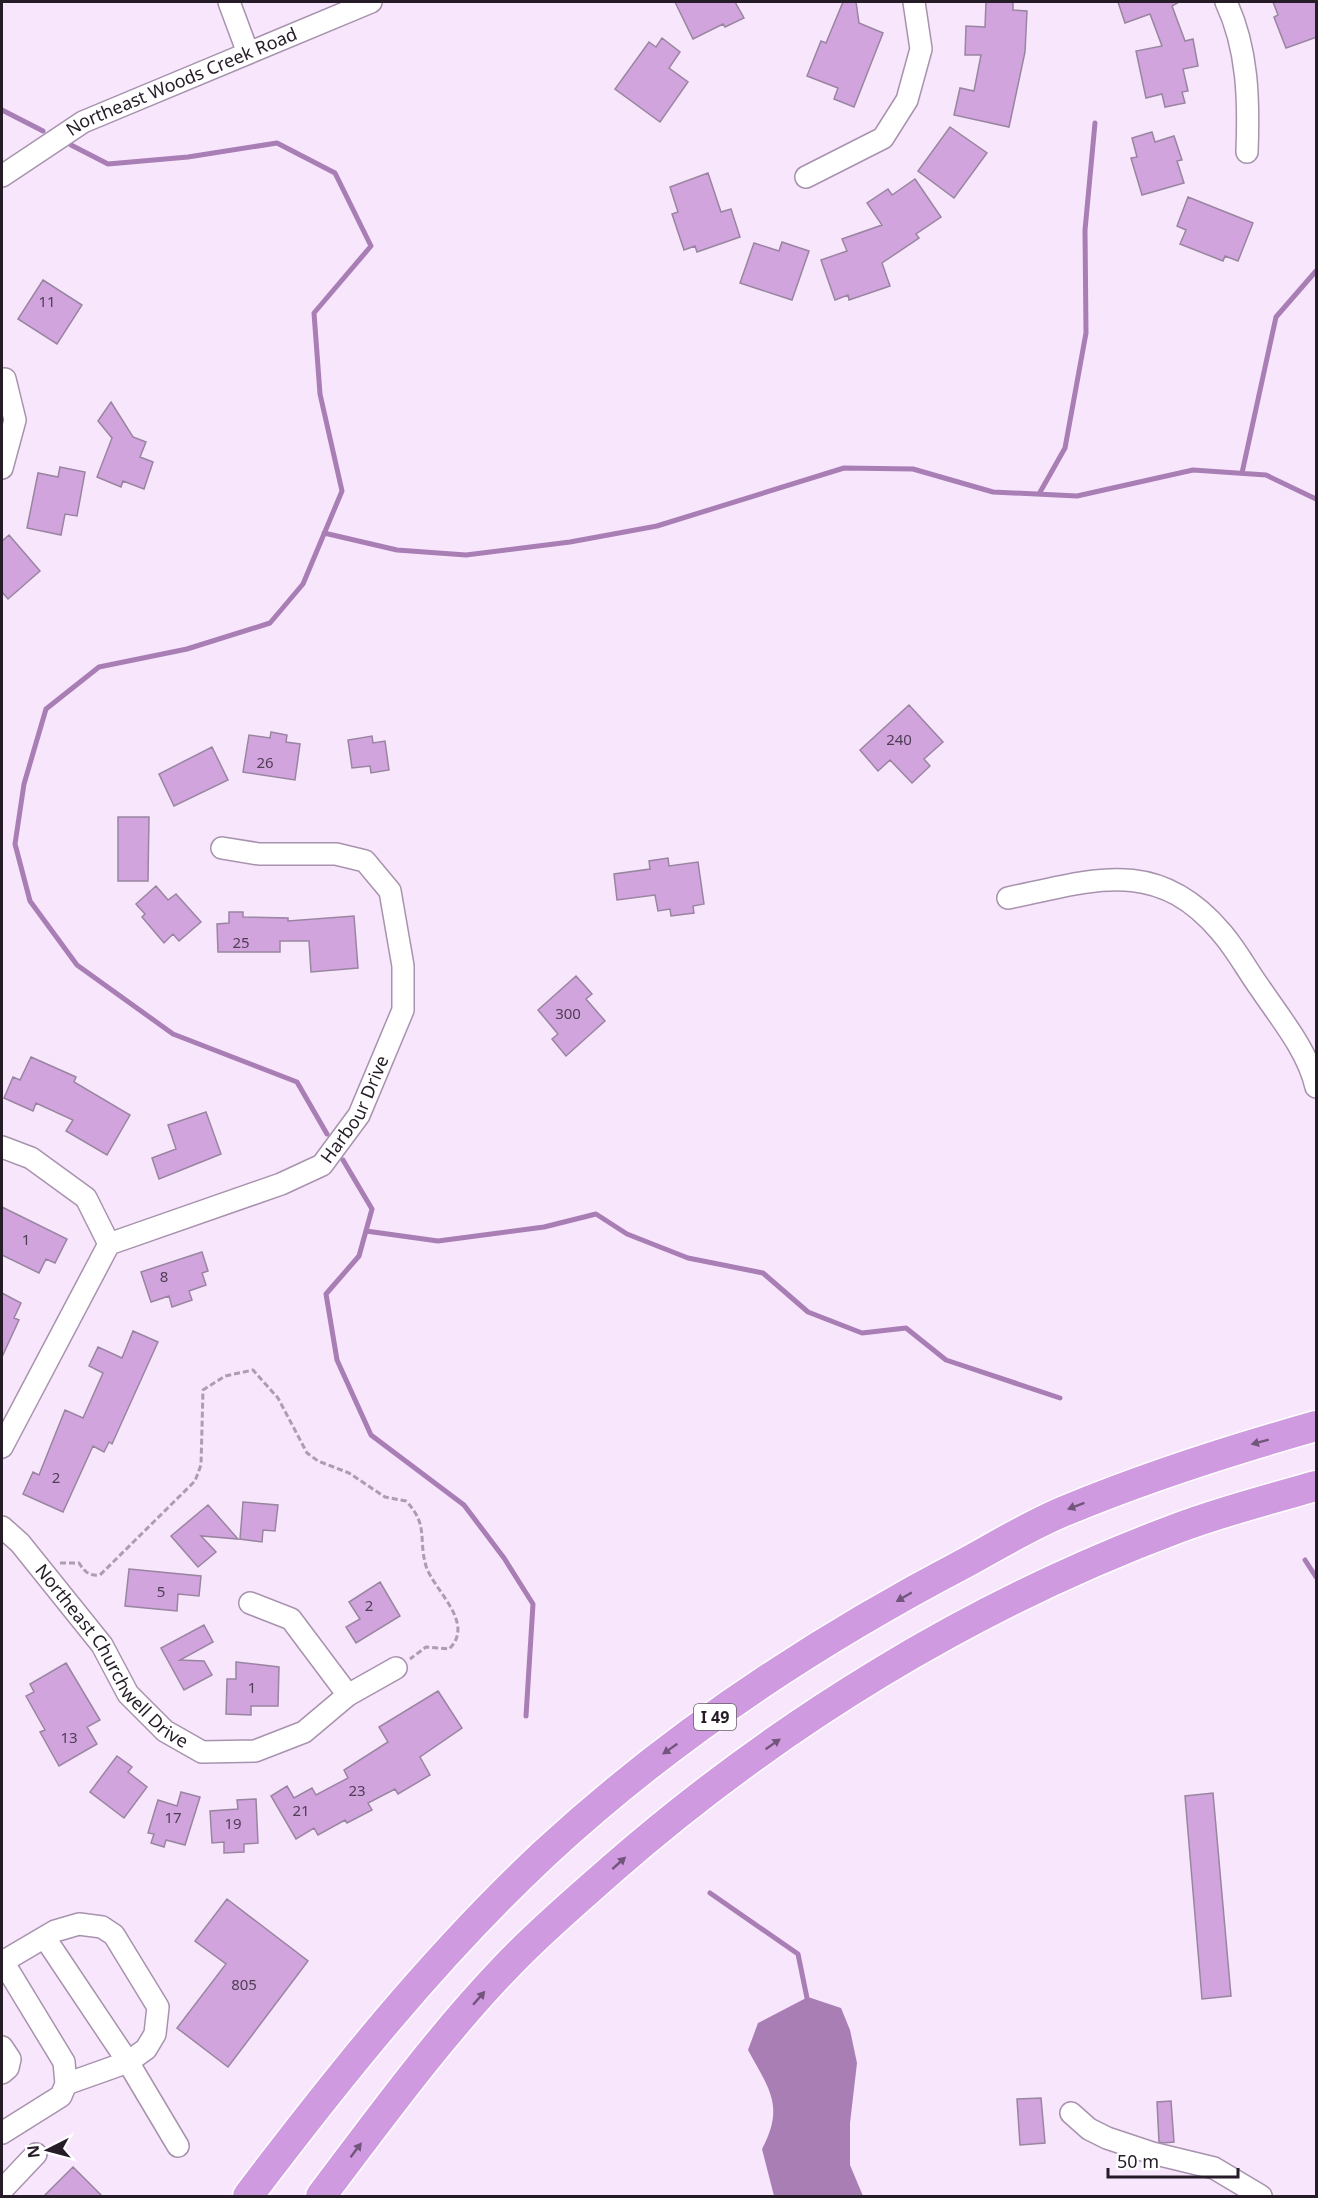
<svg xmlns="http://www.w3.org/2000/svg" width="1318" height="2198" font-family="'Noto Sans',sans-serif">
<rect width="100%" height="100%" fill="#f8e6fd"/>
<path fill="#a87eb5" d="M 808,1997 L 841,2008 L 850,2030 L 857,2063 L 850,2123 L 850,2165 L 863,2196 L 774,2196 L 762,2149 C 785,2106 769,2089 748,2050 L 758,2023 Z"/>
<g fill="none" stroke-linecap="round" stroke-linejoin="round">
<path stroke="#a87eb5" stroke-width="5" d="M 2,110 L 43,131
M 71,145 L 108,164 L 188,157 L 277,143 L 335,173 L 371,246 L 314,313 L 320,394 L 342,491 L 303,584 L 270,623 L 187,649 L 99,667 L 46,709 L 24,784 L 15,844 L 30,901 L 77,965 L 173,1034 L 297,1082 L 327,1134
M 1242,473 L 1276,317 L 1316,271
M 1039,494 L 1065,448 L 1086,333 L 1085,230 L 1095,123
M 324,533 L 397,550 L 466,555 L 570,542 L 657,526 L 844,468 L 913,469 L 993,492 L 1077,496 L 1193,470 L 1266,475 L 1316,499
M 343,1160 L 372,1209 L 359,1256 L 326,1294 L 337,1360 L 371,1435 L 464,1505 L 504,1558 L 533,1604 L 526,1716
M 366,1231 L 438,1241 L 544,1227 L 596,1214 L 627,1234 L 688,1258 L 763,1273 L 808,1312 L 862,1333 L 906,1328 L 946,1360 L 1060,1398
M 1305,1560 L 1316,1577
M 710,1893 L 798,1954 L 808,2003"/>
</g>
<path fill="#d1a4de" stroke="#9985a0" stroke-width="1.5" d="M 675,2 L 735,2 L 744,18 L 725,27 L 723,24 L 693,39 Z
M 843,2 L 856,2 L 859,23 L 883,33 L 854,107 L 834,99 L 838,88 L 807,76 L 821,41 L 826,43 Z
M 986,2 L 1013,2 L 1013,10 L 1027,11 L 1025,52 L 1009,127 L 954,115 L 960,88 L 974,91 L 981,55 L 965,55 L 966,26 L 985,27 Z
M 1118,2 L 1179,2 L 1172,6 L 1185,41 L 1193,39 L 1198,66 L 1183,69 L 1188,91 L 1182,92 L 1185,103 L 1165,107 L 1162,94 L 1146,98 L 1136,51 L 1162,46 L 1150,14 L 1125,23 Z
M 1273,2 L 1317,2 L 1317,37 L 1286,48 L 1274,17 L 1278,15 Z
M 662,38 L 680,52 L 669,68 L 688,82 L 660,122 L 615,89 L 649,42 L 656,47 Z
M 950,127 L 987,153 L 954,198 L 918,171 Z
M 1152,132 L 1155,142 L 1174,136 L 1182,160 L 1177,161 L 1184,183 L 1142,195 L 1131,158 L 1137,157 L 1132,138 Z
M 708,173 L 721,212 L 731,209 L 740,237 L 697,252 L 695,246 L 684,250 L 672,214 L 678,212 L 670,187 Z
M 915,179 L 941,217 L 916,234 L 919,238 L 882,263 L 890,286 L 849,300 L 848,295 L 835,300 L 821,260 L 847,251 L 842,239 L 882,225 L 867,203 L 888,189 L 892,195 Z
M 1188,197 L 1253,223 L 1238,261 L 1225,256 L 1223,261 L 1180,244 L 1186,230 L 1177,226 Z
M 782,242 L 809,251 L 792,300 L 740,283 L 754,243 L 779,251 Z
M 43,280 L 82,305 L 57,344 L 18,319 Z
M 111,402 L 133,437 L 146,442 L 140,457 L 153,462 L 144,489 L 123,481 L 121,487 L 97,477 L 112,438 L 98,421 Z
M 60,467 L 85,472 L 77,516 L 65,514 L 61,535 L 27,528 L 38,473 L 58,477 Z
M 9,535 L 40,571 L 8,599 L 2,592 L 2,541 Z
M 909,705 L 943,742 L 924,759 L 930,766 L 912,783 L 890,760 L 878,771 L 860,750 Z
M 271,732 L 287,735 L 286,742 L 300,744 L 295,780 L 243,772 L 249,735 L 270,738 Z
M 372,736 L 373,743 L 385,741 L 389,770 L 371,773 L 370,766 L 352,768 L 348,740 Z
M 212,747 L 228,780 L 174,806 L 159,774 Z
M 118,817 L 149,817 L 148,881 L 118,881 Z
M 668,858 L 669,866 L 698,862 L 704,904 L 693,906 L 694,913 L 671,916 L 670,909 L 658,911 L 655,895 L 617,900 L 614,874 L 650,869 L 649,861 Z
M 156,886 L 168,900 L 176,894 L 201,922 L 179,941 L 173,934 L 164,943 L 142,917 L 145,914 L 136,904 Z
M 229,912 L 243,912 L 243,917 L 288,918 L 288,921 L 354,916 L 358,968 L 311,972 L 309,941 L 280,941 L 280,952 L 218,952 L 217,924 L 229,923 Z
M 576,976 L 592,994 L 586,999 L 605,1021 L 566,1056 L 552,1039 L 558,1034 L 538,1010 Z
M 31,1057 L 76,1077 L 74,1082 L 130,1115 L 107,1155 L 66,1131 L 73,1120 L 36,1103 L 33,1111 L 4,1098 L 13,1077 L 20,1080 Z
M 206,1112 L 221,1154 L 159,1179 L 152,1158 L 176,1149 L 168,1125 Z
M 2,1207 L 67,1239 L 55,1263 L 46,1259 L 39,1273 L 2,1255 Z
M 202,1252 L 208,1271 L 202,1273 L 206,1285 L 189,1291 L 192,1300 L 172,1307 L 169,1296 L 151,1302 L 141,1272 Z
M 2,1293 L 21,1303 L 14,1318 L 19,1320 L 2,1357 Z
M 133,1331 L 158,1342 L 112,1444 L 109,1442 L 104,1452 L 93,1446 L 63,1512 L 23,1494 L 33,1472 L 39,1475 L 65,1410 L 83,1418 L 103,1373 L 89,1366 L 98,1347 L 122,1358 Z
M 243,1502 L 278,1505 L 275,1531 L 263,1530 L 262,1542 L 240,1539 Z
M 208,1505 L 238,1539 L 201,1536 L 216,1552 L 198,1567 L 171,1536 Z
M 129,1569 L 201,1576 L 199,1596 L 178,1594 L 177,1611 L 125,1606 Z
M 380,1582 L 400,1616 L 356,1643 L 346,1627 L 360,1619 L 349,1602 Z
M 204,1625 L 213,1642 L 180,1660 L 204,1661 L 212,1675 L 184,1690 L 161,1648 Z
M 236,1662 L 279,1667 L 278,1706 L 251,1706 L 251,1715 L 226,1714 L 227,1679 L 236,1679 Z
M 66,1663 L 100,1720 L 87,1727 L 97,1744 L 59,1766 L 40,1732 L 45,1730 L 26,1696 L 34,1692 L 30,1684 Z
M 438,1691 L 462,1728 L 420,1757 L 430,1775 L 398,1794 L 395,1789 L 368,1803 L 372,1810 L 347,1823 L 345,1820 L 318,1835 L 314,1828 L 296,1839 L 271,1796 L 287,1786 L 294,1798 L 312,1788 L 316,1795 L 348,1778 L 344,1770 L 388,1742 L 379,1727 Z
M 117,1756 L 132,1767 L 128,1772 L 147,1787 L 124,1818 L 90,1792 Z
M 181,1792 L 200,1797 L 185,1845 L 166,1840 L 164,1847 L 151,1843 L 154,1834 L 148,1833 L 158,1800 L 177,1806 Z
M 1213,1793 L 1231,1996 L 1202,1999 L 1185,1796 Z
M 256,1799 L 258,1843 L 244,1844 L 244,1852 L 224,1853 L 224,1842 L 212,1843 L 210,1811 L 238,1809 L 237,1800 Z
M 227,1899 L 308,1961 L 228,2067 L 177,2028 L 226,1964 L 195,1941 Z
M 1041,2098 L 1045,2143 L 1020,2145 L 1017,2099 Z
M 1171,2101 L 1174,2142 L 1163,2143 L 1159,2142 L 1157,2102 Z
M 73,2167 L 102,2196 L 44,2196 Z"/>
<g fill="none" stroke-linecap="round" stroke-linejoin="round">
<defs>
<g id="minor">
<path d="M 229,2 L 248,53"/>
<path d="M 1226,2 C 1248,49 1249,100 1247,152"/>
<path id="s1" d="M 2,176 L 83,122 L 371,2"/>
<path d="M 806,177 L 883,138 L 907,100 L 921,49 L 914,2"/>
<path d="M 2,468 L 15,420 L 5,379"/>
<path d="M 1008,898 C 1093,880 1157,856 1221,932 C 1236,949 1247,970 1260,988 C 1280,1018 1308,1051 1316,1087"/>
<path d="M 2,1147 L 31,1158 L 86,1198 L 109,1244"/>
<path id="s2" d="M 2,1447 L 109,1244 L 281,1184 L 322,1165 L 359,1115 L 403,1010 L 403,966 L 390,891 L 365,861 L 336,854 L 259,854 L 222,848"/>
<path id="s3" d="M 2,1527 L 20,1543 L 102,1645 L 128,1694 L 165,1731 L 202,1752 L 255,1751 L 304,1732 L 348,1695 L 396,1668"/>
<path d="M 250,1603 L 291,1619 L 348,1695"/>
<path d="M 45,1938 L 128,2062 L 178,2146"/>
<path d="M 2,1960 L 64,2062 L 66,2084 L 61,2096 L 2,2133"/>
<path d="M 4,1961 L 55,1931 L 79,1924 L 102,1927 L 114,1935 L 158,2007 L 155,2034 L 146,2049 L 128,2062 L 66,2084"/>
<path d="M 2,2047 L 10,2059 L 8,2068 L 2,2073"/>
<path d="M 1071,2113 L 1089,2129 L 1107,2138 L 1152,2153 L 1214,2168 L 1261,2196"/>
<path d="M 2,2190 L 36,2154"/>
</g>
<path id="highway" d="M 248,2196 C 339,2076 433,1958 544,1854 C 669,1738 814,1642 965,1563 C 998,1545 1032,1524 1067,1510 C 1149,1476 1231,1450 1316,1426
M 321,2196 C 380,2118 438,2038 506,1967 C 539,1932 576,1901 612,1869 C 778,1724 971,1605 1178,1528 C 1223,1511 1270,1499 1316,1486"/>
</defs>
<use href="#minor" stroke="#a893ae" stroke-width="24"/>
<use href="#highway" stroke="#fff" stroke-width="33"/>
<path stroke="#ac9db0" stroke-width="3" stroke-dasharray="6 3" stroke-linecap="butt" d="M 60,1563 L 79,1563 C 85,1572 89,1576 100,1575 L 195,1481 L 201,1465 L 203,1390 L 225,1376 L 253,1370 L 278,1398 L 307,1453 L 318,1461 L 349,1473 L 385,1497 L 406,1501 C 429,1525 418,1539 426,1566 C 434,1591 476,1623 449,1649 L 426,1647 L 410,1659"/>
<use href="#minor" stroke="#fff" stroke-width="21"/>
<use href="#highway" stroke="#d09ae0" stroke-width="30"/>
</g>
<defs><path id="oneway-solid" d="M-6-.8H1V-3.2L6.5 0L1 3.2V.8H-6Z" transform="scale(1.5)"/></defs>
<g fill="#72557a">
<use href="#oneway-solid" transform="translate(1260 1442) rotate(165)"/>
<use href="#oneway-solid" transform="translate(1076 1506) rotate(159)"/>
<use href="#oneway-solid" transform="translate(904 1597) rotate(150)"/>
<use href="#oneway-solid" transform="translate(773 1744) rotate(-35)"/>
<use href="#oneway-solid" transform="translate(670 1749) rotate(145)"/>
<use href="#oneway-solid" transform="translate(619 1863) rotate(-42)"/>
<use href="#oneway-solid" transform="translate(479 1998) rotate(-49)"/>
<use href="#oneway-solid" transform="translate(356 2150) rotate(-53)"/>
</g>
<g text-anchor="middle" stroke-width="4.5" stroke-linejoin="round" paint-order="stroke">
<g font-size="15" fill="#503e55">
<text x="47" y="307">11</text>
<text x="899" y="745">240</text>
<text x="265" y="768">26</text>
<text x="241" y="948">25</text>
<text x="568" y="1019">300</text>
<text x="26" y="1245">1</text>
<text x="164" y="1282">8</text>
<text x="56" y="1483">2</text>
<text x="161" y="1597">5</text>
<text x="369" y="1611">2</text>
<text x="252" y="1693">1</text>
<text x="69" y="1743">13</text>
<text x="357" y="1796">23</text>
<text x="301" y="1816">21</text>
<text x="173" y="1823">17</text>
<text x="233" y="1829">19</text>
<text x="244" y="1990">805</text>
</g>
<rect fill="#fff" stroke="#666068" stroke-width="1.5" x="694" y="1704" width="42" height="26" rx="4.5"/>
<g font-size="16" font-weight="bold" fill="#251c27">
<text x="715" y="1723">I 49</text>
</g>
<g font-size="18" fill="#251c27" stroke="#fff">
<text dy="6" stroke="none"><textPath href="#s1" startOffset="204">Northeast Woods Creek Road</textPath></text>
<text dy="6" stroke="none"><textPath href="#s2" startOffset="522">Harbour Drive</textPath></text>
<text dy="6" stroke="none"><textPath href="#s3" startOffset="171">Northeast Churchwell Drive</textPath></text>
</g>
</g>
<rect width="1318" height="2198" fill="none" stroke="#251c27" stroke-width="6"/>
<g transform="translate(48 2150) rotate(264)" stroke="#ffffff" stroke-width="4.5" paint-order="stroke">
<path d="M0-4.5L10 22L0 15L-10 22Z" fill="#251c27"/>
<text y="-9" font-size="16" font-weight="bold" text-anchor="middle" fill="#251c27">N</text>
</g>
<path d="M1108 2168v9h130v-9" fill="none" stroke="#251c27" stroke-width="3"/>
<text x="1117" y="2168" font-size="18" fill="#251c27" stroke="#ffffff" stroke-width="4.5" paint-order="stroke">50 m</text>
</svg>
